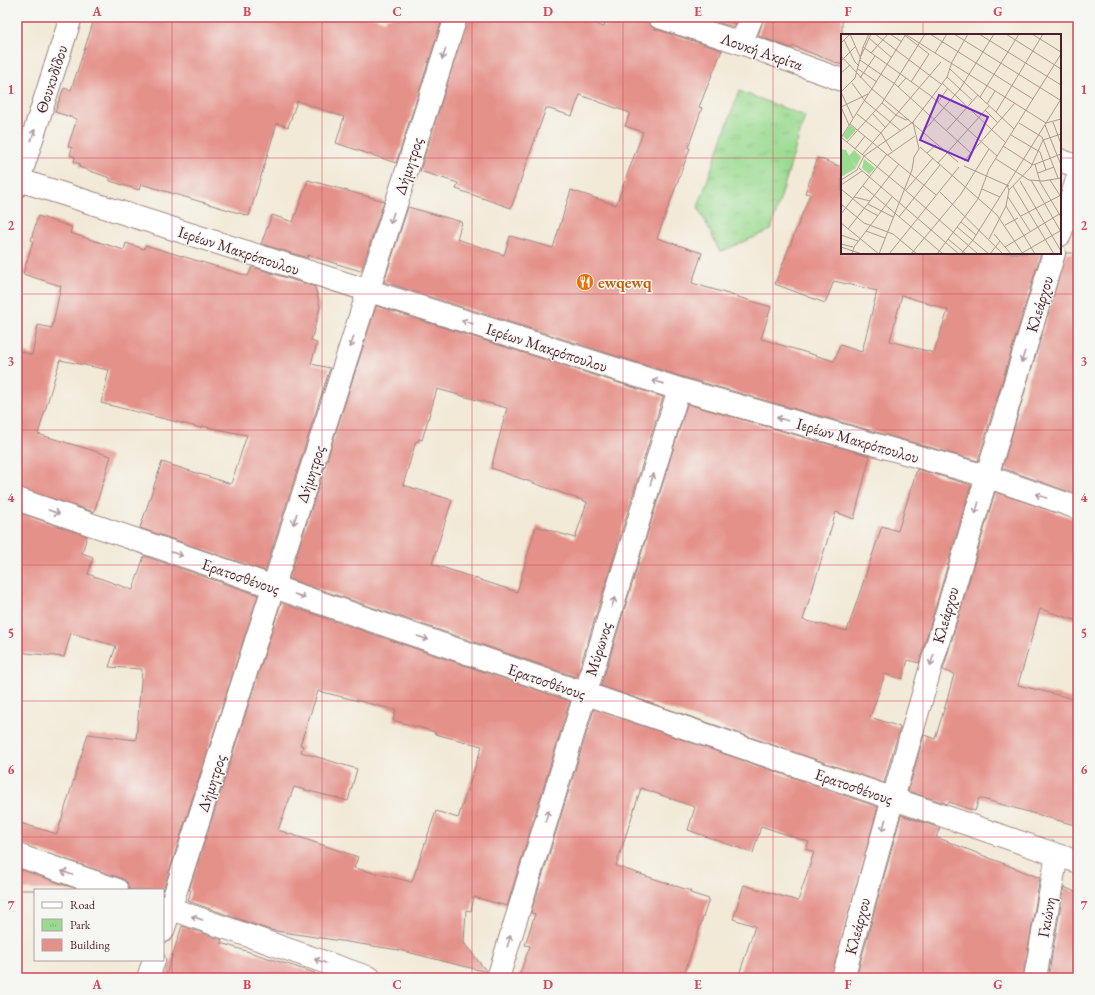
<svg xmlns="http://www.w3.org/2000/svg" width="1095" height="995" font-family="'EB Garamond',serif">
<defs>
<pattern id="park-tufts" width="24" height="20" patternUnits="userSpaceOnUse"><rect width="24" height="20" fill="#9bdb91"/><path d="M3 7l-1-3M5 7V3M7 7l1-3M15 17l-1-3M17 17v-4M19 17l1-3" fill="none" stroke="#87bc7d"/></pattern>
</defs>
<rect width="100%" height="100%" fill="#f6f6f2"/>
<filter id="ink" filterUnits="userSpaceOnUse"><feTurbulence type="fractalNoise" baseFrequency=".025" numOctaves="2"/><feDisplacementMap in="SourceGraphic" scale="8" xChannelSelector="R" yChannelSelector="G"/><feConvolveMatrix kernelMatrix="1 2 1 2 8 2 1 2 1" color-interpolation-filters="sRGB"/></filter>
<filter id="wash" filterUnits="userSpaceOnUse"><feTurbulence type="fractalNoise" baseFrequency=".012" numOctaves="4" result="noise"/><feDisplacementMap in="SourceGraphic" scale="16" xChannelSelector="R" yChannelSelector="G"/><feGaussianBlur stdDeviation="0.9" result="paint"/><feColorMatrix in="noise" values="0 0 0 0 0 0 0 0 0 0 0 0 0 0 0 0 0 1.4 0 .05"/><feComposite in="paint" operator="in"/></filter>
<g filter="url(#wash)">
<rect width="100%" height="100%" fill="#f2e9d6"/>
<path fill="url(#park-tufts)" stroke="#727d5e" d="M 739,91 L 805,116 L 771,230 L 720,252 L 698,207 Z"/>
<g id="blocks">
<path fill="#e49189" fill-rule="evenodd" d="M 95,17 L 373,17 L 385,21 L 387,17 L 443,17 L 396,163 L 336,143 L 344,117 L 297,101 L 288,127 L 277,123 L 249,216 L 141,184 L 139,190 L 110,181 L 110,178 L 79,167 L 80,164 L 74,162 L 75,157 L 70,155 L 72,148 L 68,146 L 77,119 L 55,112 L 64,88 L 71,90 Z
M 468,17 L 577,17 L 604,27 L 607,17 L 647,17 L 650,25 L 655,29 L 722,50 L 699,107 L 702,108 L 688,148 L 690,148 L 657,238 L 702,253 L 692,283 L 771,307 L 761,339 L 834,361 L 840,345 L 862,352 L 877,291 L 834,281 L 825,303 L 775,284 L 810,194 L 805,193 L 818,158 L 842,167 L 842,253 L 1041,253 L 978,461 L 683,377 L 384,282 L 408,207 L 462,222 L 457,239 L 504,255 L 510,236 L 553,248 L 571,190 L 616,205 L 643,132 L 625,126 L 630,113 L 580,95 L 572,116 L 546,108 L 511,208 L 456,189 L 458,183 L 420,171 ZM 902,295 L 948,310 L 934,353 L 890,341 Z
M 700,17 L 738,17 L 734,27 Z
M 764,17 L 842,17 L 842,65 L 793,46 L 792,48 L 758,36 Z
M 308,180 L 384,201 L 361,271 L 307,255 L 308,258 L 261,244 L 272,215 L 293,222 Z
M 38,216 L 72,227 L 70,233 L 124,250 L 126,243 L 144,249 L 145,245 L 248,276 L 252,267 L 315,287 L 320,307 L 311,341 L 317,343 L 311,364 L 330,368 L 265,571 L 140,528 L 162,462 L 231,484 L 247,435 L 202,426 L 201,428 L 101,403 L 109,370 L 60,360 L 38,434 L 111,456 L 94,512 L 17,487 L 17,350 L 32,355 L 38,325 L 52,328 L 61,286 L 23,274 L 33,241 L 31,240 Z
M 1066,253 L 1078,253 L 1078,495 L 1002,468 Z
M 376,306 L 663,397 L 577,677 L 289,579 ZM 437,389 L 507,408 L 491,468 L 587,502 L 575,538 L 536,526 L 517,592 L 432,564 L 452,500 L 403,485 L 416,441 L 418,442 L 419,439 L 422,440 Z
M 687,404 L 870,456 L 854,519 L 836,512 L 803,620 L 847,631 L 882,526 L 898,531 L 917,469 L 971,485 L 919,663 L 908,660 L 902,679 L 885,674 L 870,717 L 900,727 L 884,783 L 601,686 Z
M 995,492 L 1078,520 L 1078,621 L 1040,609 L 1018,685 L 1078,700 L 1078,826 L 979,798 L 975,811 L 949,802 L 948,804 L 908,791 L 924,735 L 935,739 L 947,700 L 954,674 L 943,670 Z
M 17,512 L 87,536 L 82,553 L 93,557 L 88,574 L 133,590 L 144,556 L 258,595 L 163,890 L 129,890 L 127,882 L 121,878 L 17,843 L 17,822 L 57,834 L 88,734 L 136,740 L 142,669 L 109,667 L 116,646 L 71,633 L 64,657 L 17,652 Z
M 281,603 L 570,701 L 507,906 L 474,897 L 471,911 L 466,910 L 464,943 L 487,972 L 399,950 L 270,930 L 188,901 L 191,890 L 189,890 ZM 318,691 L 396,710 L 393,720 L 435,732 L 435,734 L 482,746 L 458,818 L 436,811 L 412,882 L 354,868 L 358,857 L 278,830 L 294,787 L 348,801 L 357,769 L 301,752 L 303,746 L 300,745 Z
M 594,709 L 878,807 L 831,978 L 738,978 L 755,926 L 733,919 L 744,885 L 798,901 L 814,852 L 806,849 L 809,842 L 761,826 L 753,853 L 688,830 L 695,807 L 641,788 L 616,866 L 691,891 L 690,893 L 709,899 L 683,978 L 518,978 L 530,946 L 525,945 L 535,914 L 531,913 Z
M 901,815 L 940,828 L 936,837 L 1040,878 L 1023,978 L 856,978 Z
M 17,868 L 79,890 L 17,890 Z
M 1064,887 L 1078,893 L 1078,978 L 1048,978 Z
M 182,926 L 222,940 L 221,943 L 315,973 L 315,978 L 165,978 Z"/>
</g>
</g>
<g filter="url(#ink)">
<use href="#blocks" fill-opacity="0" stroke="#9e8480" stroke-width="1"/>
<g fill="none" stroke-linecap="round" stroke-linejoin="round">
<defs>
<path id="minor" d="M 659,17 L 741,43 L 842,80
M 741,43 L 752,17
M 1060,160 L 1078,167
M 19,180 L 679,389 L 986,476 L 1078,508
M 17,186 L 71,17
M 1060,235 L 1078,176
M 17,499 L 1078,862
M 17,855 L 117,890
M 163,906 L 370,978
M 163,931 L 456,17
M 148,978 L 154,960
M 498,978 L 679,389
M 843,978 C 909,735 981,494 1054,253
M 1035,978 L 1057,855"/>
</defs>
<use href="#minor" stroke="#9e8480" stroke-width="24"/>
<use href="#minor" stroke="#fff" stroke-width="22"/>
</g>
<defs><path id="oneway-shaft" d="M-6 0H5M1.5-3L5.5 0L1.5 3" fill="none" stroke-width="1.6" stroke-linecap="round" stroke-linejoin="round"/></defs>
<g stroke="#ae9aa0">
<use href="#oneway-shaft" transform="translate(444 54) rotate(108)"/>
<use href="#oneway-shaft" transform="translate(33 135) rotate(-72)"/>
<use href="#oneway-shaft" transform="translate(392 218) rotate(108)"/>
<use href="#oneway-shaft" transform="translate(467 322) rotate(-162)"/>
<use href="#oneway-shaft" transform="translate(352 342) rotate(108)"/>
<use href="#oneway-shaft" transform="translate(1023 357) rotate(107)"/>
<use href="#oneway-shaft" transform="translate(658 382) rotate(-162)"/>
<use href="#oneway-shaft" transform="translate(782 419) rotate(-164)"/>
<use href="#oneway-shaft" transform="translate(652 479) rotate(-73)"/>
<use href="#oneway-shaft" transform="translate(1041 496) rotate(-161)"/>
<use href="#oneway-shaft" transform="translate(977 508) rotate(106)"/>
<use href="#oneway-shaft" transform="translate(54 512) rotate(19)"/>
<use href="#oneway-shaft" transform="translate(295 519) rotate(108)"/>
<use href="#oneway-shaft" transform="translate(177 554) rotate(19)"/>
<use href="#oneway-shaft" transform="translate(300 596) rotate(19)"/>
<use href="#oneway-shaft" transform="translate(613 603) rotate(-73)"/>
<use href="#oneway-shaft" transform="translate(423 638) rotate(19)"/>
<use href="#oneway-shaft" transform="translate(932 660) rotate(106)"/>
<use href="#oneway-shaft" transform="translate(547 816) rotate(-73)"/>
<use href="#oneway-shaft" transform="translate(884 825) rotate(105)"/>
<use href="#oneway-shaft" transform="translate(67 873) rotate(-161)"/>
<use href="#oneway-shaft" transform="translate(197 918) rotate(-161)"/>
<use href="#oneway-shaft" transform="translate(509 941) rotate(-73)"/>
<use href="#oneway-shaft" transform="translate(320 961) rotate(-161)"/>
</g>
</g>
<path fill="none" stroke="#d1495b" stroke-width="1" stroke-opacity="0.55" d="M 172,17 L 172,978M 322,17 L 322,978M 472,17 L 472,978M 623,17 L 623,978M 773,17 L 773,978M 923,17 L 923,35M 17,158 L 842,158M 1060,158 L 1078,158M 923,253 L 923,978M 17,294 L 1078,294M 17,430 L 1078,430M 17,565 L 1078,565M 17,701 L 1078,701M 17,837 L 1078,837"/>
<defs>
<symbol id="restaurant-disc" viewBox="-11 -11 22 22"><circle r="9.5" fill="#e8710a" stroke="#f6f6f2"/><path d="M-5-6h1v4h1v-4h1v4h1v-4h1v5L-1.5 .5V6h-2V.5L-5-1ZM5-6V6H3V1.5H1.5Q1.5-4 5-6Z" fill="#fff"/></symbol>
</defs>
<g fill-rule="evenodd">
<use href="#restaurant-disc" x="575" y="272" width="20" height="20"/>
</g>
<g text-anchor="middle" stroke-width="3" stroke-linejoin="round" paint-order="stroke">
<g font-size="16" fill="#4a1f2b" stroke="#f6f6f2">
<text transform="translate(762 51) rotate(19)" y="6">Λουκή Ακρίτα</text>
<text transform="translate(51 79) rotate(-72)" y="6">Θουκυδίδου</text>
<text transform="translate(408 166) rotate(-72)" y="6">Δήμητρος</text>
<text transform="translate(239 250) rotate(18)" y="6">Ιερέων Μακρόπουλου</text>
<text transform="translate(1039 304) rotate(-73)" y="6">Κλεάρχου</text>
<text transform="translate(547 347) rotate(18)" y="6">Ιερέων Μακρόπουλου</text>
<text transform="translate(858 440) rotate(16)" y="6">Ιερέων Μακρόπουλου</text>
<text transform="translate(310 474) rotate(-72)" y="6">Δήμητρος</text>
<text transform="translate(241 576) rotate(19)" y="6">Ερατοσθένους</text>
<text transform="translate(945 615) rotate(-74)" y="6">Κλεάρχου</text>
<text transform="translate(598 649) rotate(-73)" y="6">Μύρωνος</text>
<text transform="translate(547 681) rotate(19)" y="6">Ερατοσθένους</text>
<text transform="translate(211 783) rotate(-72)" y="6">Δήμητρος</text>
<text transform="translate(854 786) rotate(19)" y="6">Ερατοσθένους</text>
<text transform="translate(1046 917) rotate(-80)" y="6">Γκιώνη</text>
<text transform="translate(857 926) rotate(-75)" y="6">Κλεάρχου</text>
</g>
<g font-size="16" font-weight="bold" fill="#c56008" stroke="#f6f6f2" text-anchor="start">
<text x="598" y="288">ewqewq</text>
</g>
</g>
<g transform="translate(841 34)">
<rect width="220" height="220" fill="#f2e9d6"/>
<path d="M 0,115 L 5,116 L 15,134 L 0,143 Z" fill="#9bdb91"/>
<path d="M 9,91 L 15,96 L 6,106 L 2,102 ZM 13,116 L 20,123 L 15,133 L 8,122 ZM 23,125 L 34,134 L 28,140 L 21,134 Z" fill="#9bdb91"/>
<path fill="none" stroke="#af9892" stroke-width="1" d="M 9,0 L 20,25M 34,0 L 100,50M 49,0 L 61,8M 62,0 L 88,20 L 70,48M 64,0 L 205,89 L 220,85M 89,0 L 192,65M 113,0 L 219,66M 138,0 L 220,51M 165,0 L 220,35M 191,0 L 220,18M 28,4 L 51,24M 3,6 L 14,28 L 18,32M 0,9 L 9,0M 22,13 L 90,62 L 156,122M 30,19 L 47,0M 94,19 L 106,0M 0,22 L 31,55 L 117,128M 20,22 L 30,0M 19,26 L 54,50 L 130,119M 0,27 L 14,13M 17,35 L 36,48M 109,35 L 173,95M 0,39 L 9,31M 106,43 L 131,66M 19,44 L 34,22M 11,49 L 24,67 L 60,97M 101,49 L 165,109M 57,53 L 65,44M 0,58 L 14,44 L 22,13 L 28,0M 0,58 L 12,84M 139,63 L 178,0M 97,68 L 107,54M 41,69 L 55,81 L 65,86 L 68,85M 146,70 L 154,57M 144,76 L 157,89M 155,78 L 202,0M 16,80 L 40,99 L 51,117M 32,80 L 45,94M 212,88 L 220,110M 178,89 L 201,103 L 217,144M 9,90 L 95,161M 8,91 L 0,73 L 27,60M 204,91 L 220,131M 105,97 L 137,61M 82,98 L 119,55 L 153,0M 170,101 L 199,118 L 205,136M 0,104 L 65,0M 202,106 L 220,100M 6,108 L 41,69 L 84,0M 162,112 L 192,131 L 220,120M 79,113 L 156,181 L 182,220M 14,115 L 24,102M 86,119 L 95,111M 21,121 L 100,28M 47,121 L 74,102M 155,125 L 188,146 L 202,147 L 220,144M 123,127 L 174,69M 97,129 L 148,72M 194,130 L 199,148 L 220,183M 123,132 L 168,152M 18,134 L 118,220M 197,139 L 213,133M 0,146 L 16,136 L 23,122 L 1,104M 190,146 L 220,198M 209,146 L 220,163M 179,147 L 220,217M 0,151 L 21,137M 22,152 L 102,220M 172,152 L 213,220M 0,155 L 23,174 L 37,182M 63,155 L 137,220M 63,155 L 23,122 L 72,88 L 106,43 L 111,28 L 127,0M 141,155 L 159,163M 65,156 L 92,124M 168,156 L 190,133 L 202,106M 99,158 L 162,220M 13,163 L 29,167M 167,163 L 189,197M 0,170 L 23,189 L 52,200 L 76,220M 27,170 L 52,183M 165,172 L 194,220M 0,180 L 46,120M 180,182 L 220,161M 58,183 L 99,131M 120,188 L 135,201M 0,189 L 38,220M 164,191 L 177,184M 116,193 L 148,220M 7,195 L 58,130M 25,197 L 44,204M 153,200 L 170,220M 0,201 L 17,207M 107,205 L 125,220M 148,205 L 165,172 L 168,156 L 166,151M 0,210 L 12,213M 0,213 L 21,220M 164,213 L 220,179M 181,219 L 219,197M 11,220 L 13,213 L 51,163M 38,220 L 71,136 L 73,123 L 78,115 L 72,88M 48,220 L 118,133M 70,220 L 120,160 L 148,115M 96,220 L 137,165 L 148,135 L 220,20M 120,220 L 132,206 L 220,65M 149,220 L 159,207"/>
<path fill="#7b2cbf" fill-opacity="0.15" stroke="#7b2cbf" stroke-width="2" d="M 98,61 L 147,83 L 127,127 L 79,106 Z"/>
<rect width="220" height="220" fill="none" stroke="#4a1f2b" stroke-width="2"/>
</g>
<rect width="1095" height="995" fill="none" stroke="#f6f6f2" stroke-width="44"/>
<rect x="34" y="889" width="130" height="72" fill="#f6f6f2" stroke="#b1a0a2"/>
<rect x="42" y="902" width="20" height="6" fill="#ffffff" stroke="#b1a0a2"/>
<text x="70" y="909" font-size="12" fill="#4a1f2b">Road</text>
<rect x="42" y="919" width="20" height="12" fill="url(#park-tufts)" stroke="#b1a0a2"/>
<text x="70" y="929" font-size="12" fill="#4a1f2b">Park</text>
<rect x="42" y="939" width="20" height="12" fill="#e49189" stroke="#b1a0a2"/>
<text x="70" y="949" font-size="12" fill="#4a1f2b">Building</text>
<rect x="22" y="22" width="1051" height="951" fill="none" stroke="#d1495b" stroke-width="1.5"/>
<g font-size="13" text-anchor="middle" font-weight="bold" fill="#d1495b">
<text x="97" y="16">A</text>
<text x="247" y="16">B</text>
<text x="397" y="16">C</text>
<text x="548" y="16">D</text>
<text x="698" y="16">E</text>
<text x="848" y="16">F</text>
<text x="998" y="16">G</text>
<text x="11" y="94">1</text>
<text x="1084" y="94">1</text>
<text x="11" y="230">2</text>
<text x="1084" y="230">2</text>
<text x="11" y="366">3</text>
<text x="1084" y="366">3</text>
<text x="11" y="502">4</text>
<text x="1084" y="502">4</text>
<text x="11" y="638">5</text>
<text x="1084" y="638">5</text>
<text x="11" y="774">6</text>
<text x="1084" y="774">6</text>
<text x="11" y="910">7</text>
<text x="1084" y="910">7</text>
<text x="97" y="989">A</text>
<text x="247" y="989">B</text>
<text x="397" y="989">C</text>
<text x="548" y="989">D</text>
<text x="698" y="989">E</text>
<text x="848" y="989">F</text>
<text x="998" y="989">G</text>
</g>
</svg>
